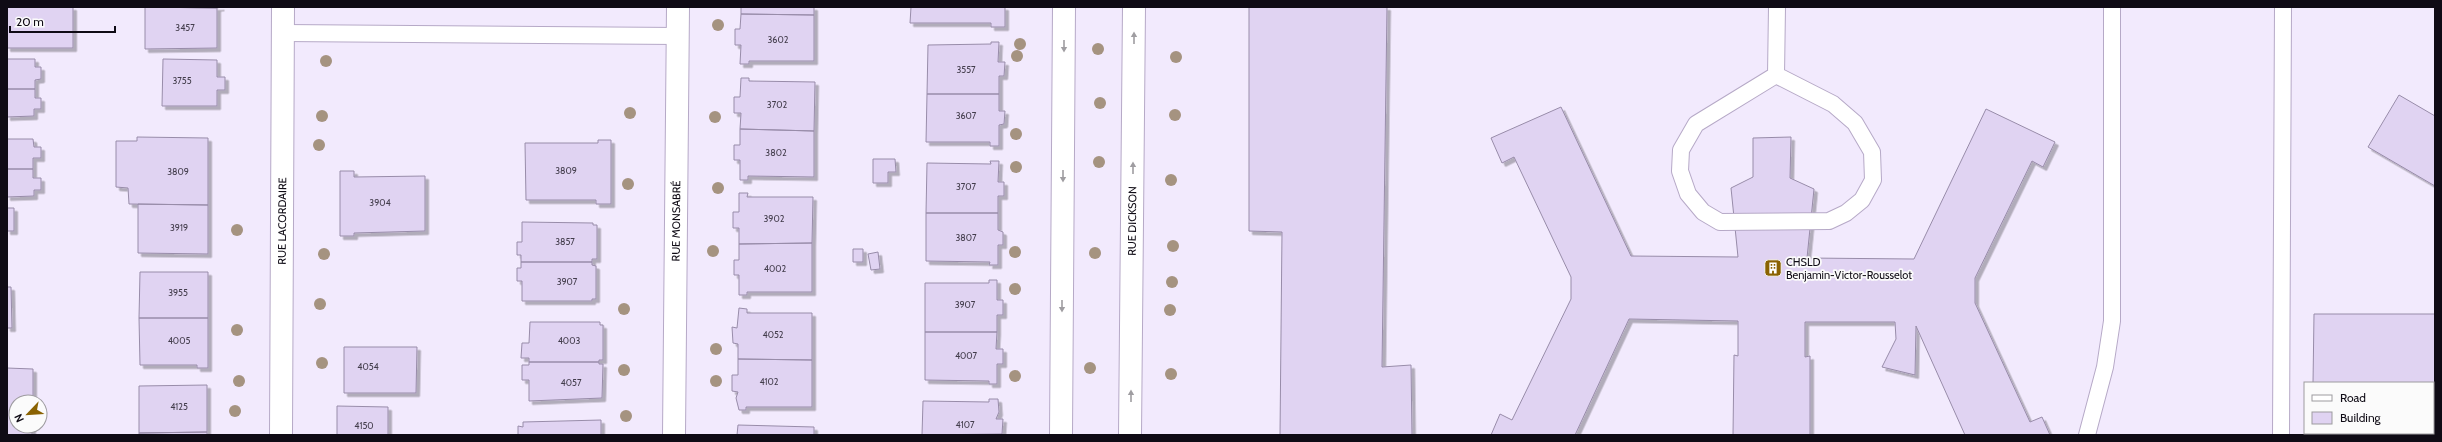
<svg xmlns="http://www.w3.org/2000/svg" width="2442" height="442" font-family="Cabin,sans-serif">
<defs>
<filter id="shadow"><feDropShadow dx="3.5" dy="3.5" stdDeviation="0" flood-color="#0004"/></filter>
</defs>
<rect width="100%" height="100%" fill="#f2eafd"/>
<path fill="#e0d3f2" stroke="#988ca9" filter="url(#shadow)" d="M 7,7 L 73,7 L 73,48 L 7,48 Z
M 144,7 L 221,7 L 217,8 Z
M 145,7 L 217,8 L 217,48 L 145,49 Z
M 741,7 L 814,7 L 814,15 L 741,14 Z
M 911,7 L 1005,7 L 1005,27 L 991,27 L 991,23 L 910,23 Z
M 1249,7 L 1387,7 L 1382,367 L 1411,365 L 1412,435 L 1280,435 L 1282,232 L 1249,231 Z
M 741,14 L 814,15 L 814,61 L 749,61 L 749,64 L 740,64 L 741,45 L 735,45 L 735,29 L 740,29 Z
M 991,42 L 999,42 L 998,62 L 1005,62 L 1004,76 L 999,76 L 999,94 L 927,94 L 928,45 L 991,44 Z
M 7,59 L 35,59 L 35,67 L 41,67 L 41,79 L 35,80 L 35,89 L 7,89 Z
M 163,59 L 217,60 L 217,77 L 225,77 L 225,90 L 217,90 L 217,106 L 162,106 Z
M 741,78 L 749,78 L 749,81 L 815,82 L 814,131 L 740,129 L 741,113 L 734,113 L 734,97 L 740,97 Z
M 7,89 L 35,89 L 35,98 L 41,98 L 41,109 L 34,109 L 34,116 L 7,117 Z
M 927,94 L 999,94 L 999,111 L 1005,111 L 1004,124 L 999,125 L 999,146 L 990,146 L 990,142 L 926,142 Z
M 2399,95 L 2435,116 L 2435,186 L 2368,147 Z
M 1561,107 L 1631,256 L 1738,257 L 1731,188 L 1753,177 L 1753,138 L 1791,137 L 1790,178 L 1814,189 L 1807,258 L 1914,259 L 1986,109 L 2055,142 L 2043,167 L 2032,161 L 1975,278 L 1975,303 L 2030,422 L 2042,417 L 2050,435 L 1965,435 L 1916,326 L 1915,375 L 1882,367 L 1896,339 L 1895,322 L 1805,322 L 1805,357 L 1810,356 L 1810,435 L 1733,435 L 1734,355 L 1738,356 L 1738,321 L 1629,319 L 1575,435 L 1491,435 L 1500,414 L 1512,420 L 1571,299 L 1571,277 L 1514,157 L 1502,163 L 1491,138 Z
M 740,129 L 814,131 L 814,177 L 748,176 L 748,180 L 740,180 L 740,160 L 734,160 L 734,145 L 740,145 Z
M 137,137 L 208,138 L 208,205 L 129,204 L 128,188 L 116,187 L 116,141 L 137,141 Z
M 7,139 L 33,139 L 34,147 L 41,147 L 41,158 L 33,158 L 33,169 L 7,169 Z
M 598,140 L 611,140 L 611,204 L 596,204 L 596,200 L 526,200 L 525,143 L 598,143 Z
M 873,159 L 895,159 L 896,172 L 888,172 L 888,183 L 873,183 Z
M 990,161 L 999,161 L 998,182 L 1004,182 L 1004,196 L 998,196 L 998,213 L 926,213 L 927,163 L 991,164 Z
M 7,169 L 33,169 L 33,178 L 41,178 L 41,190 L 34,190 L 34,196 L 7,197 Z
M 340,171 L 354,171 L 354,177 L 425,176 L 425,231 L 354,233 L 354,236 L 340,236 Z
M 739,193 L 748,193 L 747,197 L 813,197 L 812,243 L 739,244 L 739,228 L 733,228 L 733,212 L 739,212 Z
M 138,204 L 208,205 L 208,254 L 138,253 Z
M 7,208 L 14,208 L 14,231 L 7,231 Z
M 926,213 L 998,213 L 998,230 L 1003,232 L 1003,245 L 998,245 L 998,265 L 989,265 L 990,262 L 926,261 Z
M 522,222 L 593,223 L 593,225 L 597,225 L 597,259 L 592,259 L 592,262 L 521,262 L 521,255 L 517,255 L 517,242 L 522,242 Z
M 812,243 L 812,292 L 747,292 L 747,295 L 739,295 L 739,275 L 734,275 L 734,260 L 739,260 L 739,244 Z
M 853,249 L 863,249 L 863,262 L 853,262 Z
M 878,252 L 880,269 L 871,270 L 868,254 Z
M 521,262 L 592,262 L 592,265 L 596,266 L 596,299 L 592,299 L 592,301 L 522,301 L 522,281 L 517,281 L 517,268 L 521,268 Z
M 140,272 L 208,272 L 208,318 L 139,318 Z
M 989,280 L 997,280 L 997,300 L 1003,300 L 1003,315 L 997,315 L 997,332 L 925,332 L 925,283 L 989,283 Z
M 7,287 L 11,287 L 12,328 L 7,328 Z
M 739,308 L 747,309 L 747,313 L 812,313 L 812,360 L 738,359 L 738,344 L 733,343 L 732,327 L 737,328 Z
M 2314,314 L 2435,314 L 2435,386 L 2433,383 L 2313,383 Z
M 139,318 L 208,318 L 208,368 L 197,368 L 197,365 L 140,365 Z
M 530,322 L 600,322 L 600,325 L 603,325 L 603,360 L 599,360 L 599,362 L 529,362 L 529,358 L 521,358 L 522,343 L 529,343 Z
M 925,332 L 997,332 L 996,349 L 1003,349 L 1003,364 L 997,364 L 997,384 L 989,384 L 989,381 L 925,380 Z
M 344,347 L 417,347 L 416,393 L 344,393 Z
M 738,359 L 812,360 L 812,407 L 746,407 L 746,410 L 739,410 L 736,398 L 738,392 L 732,391 L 732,375 L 738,375 Z
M 529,362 L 599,362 L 599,364 L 603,364 L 602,398 L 529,401 L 529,380 L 522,380 L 522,365 L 529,365 Z
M 7,368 L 33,369 L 33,402 L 16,402 L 16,426 L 32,426 L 32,435 L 7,435 Z
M 207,385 L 207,432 L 139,433 L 139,386 Z
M 989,399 L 998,399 L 999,412 L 996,419 L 1003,419 L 1002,434 L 922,435 L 923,401 L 989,402 Z
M 337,406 L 388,407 L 388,435 L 337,435 Z
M 601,420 L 601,435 L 518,435 L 518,426 L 523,427 L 523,422 Z
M 738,425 L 814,427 L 814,435 L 737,435 Z
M 207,432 L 207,435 L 139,435 L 139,433 Z"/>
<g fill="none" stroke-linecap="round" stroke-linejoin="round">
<defs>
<path id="service" d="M 283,33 L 678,36
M 1776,75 L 1833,104 L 1855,123 L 1872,152 L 1873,180 L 1862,200 L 1846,213 L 1829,221 L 1720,222 L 1703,212 L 1688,194 L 1680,171 L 1681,150 L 1696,124 Z
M 1776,75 L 1777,7
M 2087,435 L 2105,367 L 2112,321 L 2112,7
M 2281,435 L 2283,7"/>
<g id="minor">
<path id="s1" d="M 281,435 L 283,7"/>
<path id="s2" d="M 674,435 L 678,7"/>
</g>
<g id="secondary">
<path d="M 1061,435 L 1064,7"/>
<path id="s3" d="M 1130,435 L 1134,7"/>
</g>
</defs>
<use href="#service" stroke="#b6a9c7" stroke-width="18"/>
<use href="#minor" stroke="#b6a9c7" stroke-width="24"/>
<use href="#secondary" stroke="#b6a9c7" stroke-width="24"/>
<use href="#service" stroke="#fff" stroke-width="16"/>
<use href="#minor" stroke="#fff" stroke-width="22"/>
<use href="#secondary" stroke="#fff" stroke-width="22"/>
</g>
<g fill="#a59380">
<circle cx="718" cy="25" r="6"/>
<circle cx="1020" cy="44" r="6"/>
<circle cx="1098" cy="49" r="6"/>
<circle cx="1017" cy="56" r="6"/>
<circle cx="1176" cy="57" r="6"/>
<circle cx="326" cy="61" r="6"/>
<circle cx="1100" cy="103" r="6"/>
<circle cx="630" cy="113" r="6"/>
<circle cx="1175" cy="115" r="6"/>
<circle cx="322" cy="116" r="6"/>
<circle cx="715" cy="117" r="6"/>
<circle cx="1016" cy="134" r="6"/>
<circle cx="319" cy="145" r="6"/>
<circle cx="1099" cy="162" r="6"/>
<circle cx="1016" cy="167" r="6"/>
<circle cx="1171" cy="180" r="6"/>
<circle cx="628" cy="184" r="6"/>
<circle cx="718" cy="188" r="6"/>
<circle cx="237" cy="230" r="6"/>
<circle cx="1173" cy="246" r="6"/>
<circle cx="713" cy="251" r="6"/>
<circle cx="1015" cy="252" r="6"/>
<circle cx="1095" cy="253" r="6"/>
<circle cx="324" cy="254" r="6"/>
<circle cx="1172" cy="282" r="6"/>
<circle cx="1015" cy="289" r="6"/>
<circle cx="320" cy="304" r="6"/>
<circle cx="624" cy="309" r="6"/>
<circle cx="1170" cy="310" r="6"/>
<circle cx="237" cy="330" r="6"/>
<circle cx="716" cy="349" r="6"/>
<circle cx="322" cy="363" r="6"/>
<circle cx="1090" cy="368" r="6"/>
<circle cx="624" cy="370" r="6"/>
<circle cx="1171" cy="374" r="6"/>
<circle cx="1015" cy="376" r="6"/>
<circle cx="239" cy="381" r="6"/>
<circle cx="716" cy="381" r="6"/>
<circle cx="235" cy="411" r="6"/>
<circle cx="626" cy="416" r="6"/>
</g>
<defs><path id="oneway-solid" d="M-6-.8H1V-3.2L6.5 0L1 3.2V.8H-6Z"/></defs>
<g fill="#9f9da1">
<use href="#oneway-solid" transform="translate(1134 38) rotate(-90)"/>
<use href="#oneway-solid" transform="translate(1064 46) rotate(90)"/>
<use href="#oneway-solid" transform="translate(1133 168) rotate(-90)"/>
<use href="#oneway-solid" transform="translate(1063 176) rotate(90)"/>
<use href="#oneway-solid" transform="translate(1062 306) rotate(90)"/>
<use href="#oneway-solid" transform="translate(1131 396) rotate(-90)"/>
</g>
<defs>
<symbol id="building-square" viewBox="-11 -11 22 22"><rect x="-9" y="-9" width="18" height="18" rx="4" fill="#8a6202" stroke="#fbfbfb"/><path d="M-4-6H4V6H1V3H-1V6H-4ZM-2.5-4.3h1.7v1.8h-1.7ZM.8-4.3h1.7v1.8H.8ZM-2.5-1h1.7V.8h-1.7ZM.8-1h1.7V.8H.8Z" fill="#fff"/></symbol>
</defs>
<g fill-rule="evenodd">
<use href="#building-square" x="1763" y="258" width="20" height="20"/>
</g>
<g text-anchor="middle" stroke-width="3.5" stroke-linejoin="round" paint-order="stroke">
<g font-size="9" fill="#433d4c">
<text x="185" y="31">3457</text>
<text x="778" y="43">3602</text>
<text x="966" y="73">3557</text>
<text x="182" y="84">3755</text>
<text x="777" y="108">3702</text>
<text x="966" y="119">3607</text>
<text x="776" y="156">3802</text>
<text x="566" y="174">3809</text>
<text x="178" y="175">3809</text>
<text x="966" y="190">3707</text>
<text x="380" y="206">3904</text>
<text x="774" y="222">3902</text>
<text x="179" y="231">3919</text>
<text x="966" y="241">3807</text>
<text x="565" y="245">3857</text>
<text x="775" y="272">4002</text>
<text x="567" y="285">3907</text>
<text x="178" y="296">3955</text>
<text x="965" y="308">3907</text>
<text x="773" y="338">4052</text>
<text x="179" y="344">4005</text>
<text x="569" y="344">4003</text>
<text x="966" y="359">4007</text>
<text x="368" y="370">4054</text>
<text x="769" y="385">4102</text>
<text x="571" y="386">4057</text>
<text x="179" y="410">4125</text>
<text x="965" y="428">4107</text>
<text x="364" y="429">4150</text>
</g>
<g font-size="11" fill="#0f0b15" stroke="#fbfbfb">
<text dy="4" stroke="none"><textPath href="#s1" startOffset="214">RUE LACORDAIRE</textPath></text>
<text dy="4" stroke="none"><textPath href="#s2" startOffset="214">RUE MONSABRÉ</textPath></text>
<text dy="4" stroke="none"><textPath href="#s3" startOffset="214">RUE DICKSON</textPath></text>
</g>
<g font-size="11" fill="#0f0b15" stroke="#fbfbfb" text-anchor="start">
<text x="1786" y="266">CHSLD<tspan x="1786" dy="13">Benjamin-Victor-Rousselot</tspan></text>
</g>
</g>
<rect width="2442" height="442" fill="none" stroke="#0f0b15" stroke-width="16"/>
<rect x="2304" y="382" width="130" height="52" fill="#fbfbfb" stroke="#9d9b9f"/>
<rect x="2312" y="395" width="20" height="6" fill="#ffffff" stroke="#9d9b9f"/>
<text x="2340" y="402" font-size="12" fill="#0f0b15">Road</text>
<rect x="2312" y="412" width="20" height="12" fill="#e0d3f2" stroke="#9d9b9f"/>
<text x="2340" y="422" font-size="12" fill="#0f0b15">Building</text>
<g transform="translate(28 414) rotate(245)"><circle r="19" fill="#fbfbfb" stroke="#9d9b9f"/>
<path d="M0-3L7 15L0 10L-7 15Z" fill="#8a6202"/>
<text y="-6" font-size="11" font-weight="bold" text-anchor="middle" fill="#0f0b15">N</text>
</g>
<path d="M10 26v6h105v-6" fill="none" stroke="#0f0b15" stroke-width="2"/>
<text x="16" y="26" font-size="12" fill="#0f0b15" stroke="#fbfbfb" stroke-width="3" paint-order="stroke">20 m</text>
</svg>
